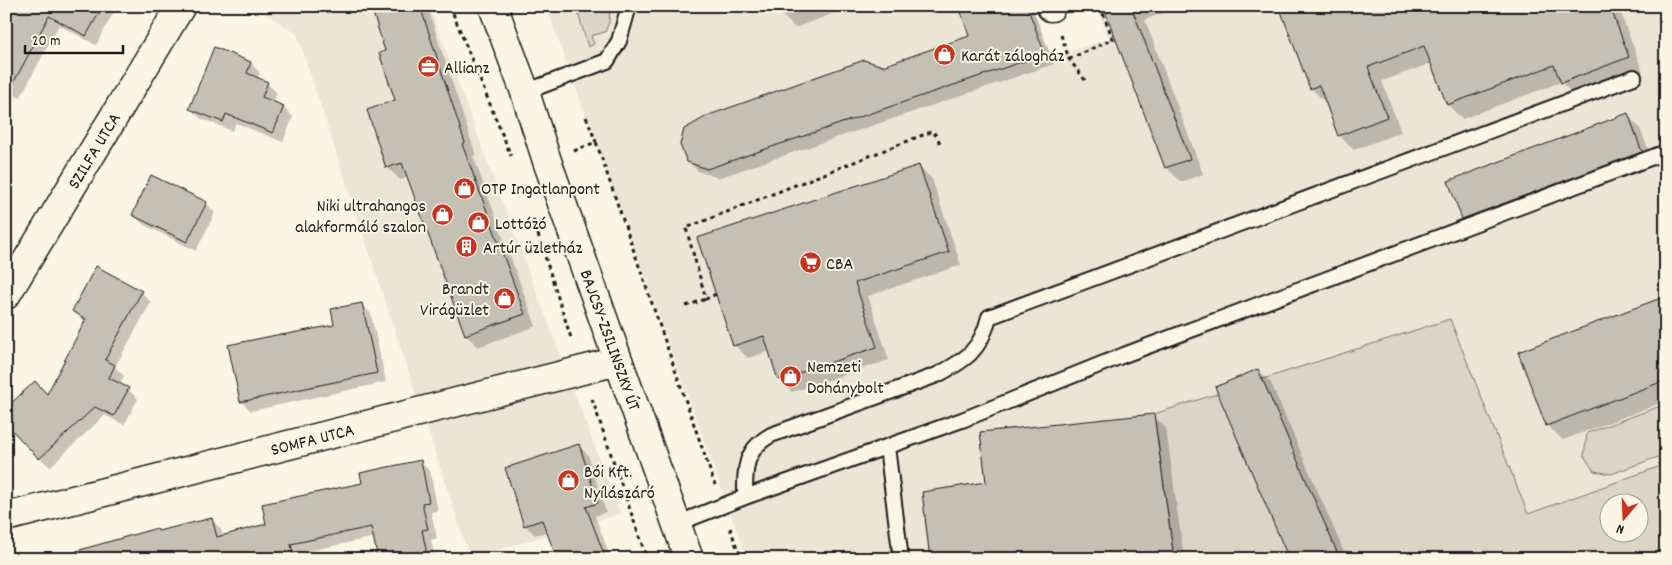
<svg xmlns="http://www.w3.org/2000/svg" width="1672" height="565" font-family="Dekko,sans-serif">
<rect width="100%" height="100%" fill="#fcf5e5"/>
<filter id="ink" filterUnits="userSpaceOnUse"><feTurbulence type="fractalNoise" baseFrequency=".02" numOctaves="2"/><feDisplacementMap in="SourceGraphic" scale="10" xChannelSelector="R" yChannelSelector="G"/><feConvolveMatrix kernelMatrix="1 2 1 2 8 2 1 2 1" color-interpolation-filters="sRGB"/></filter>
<g filter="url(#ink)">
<path fill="#ebe5d6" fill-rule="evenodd" d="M 253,6 L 429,6 L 620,514 L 470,558 L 297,34 Z
M 546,6 L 1031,6 L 1050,57 L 1109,39 L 1097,6 L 1666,6 L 1666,559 L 747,559 ZM 1610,502 L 1640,502 L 1640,532 L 1610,532 Z"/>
<path fill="#dbd5c8" stroke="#7c7872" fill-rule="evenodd" d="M 576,6 L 610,6 L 609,22 L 605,32 L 591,36 L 594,44 L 588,47 Z
M 1450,319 L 1528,514 L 1666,464 L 1666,559 L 1174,559 L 1154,414 ZM 1610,502 L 1640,502 L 1640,532 L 1610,532 Z
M 1666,404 L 1666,454 L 1611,474 L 1594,471 L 1584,456 L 1587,433 Z"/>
<path fill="#0003" d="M 22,6 L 117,6 L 96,45 L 59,25 L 20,98 L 6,91 Z
M 372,6 L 427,6 L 476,155 L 473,156 L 536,326 L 478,347 L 466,335 L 409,177 L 400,180 L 388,168 L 368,110 L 397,101 L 387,52 Z
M 778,6 L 853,6 L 795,28 L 781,14 Z
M 960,6 L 1032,6 L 1054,64 L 718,178 L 698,171 L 688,161 L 883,68 L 971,36 Z
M 1105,6 L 1181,6 L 1145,20 L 1203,174 L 1181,182 L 1166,167 Z
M 1280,6 L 1618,6 L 1643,72 L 1577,98 L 1561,82 L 1462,119 L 1448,105 L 1432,63 L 1382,81 L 1401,132 L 1354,150 L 1339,135 L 1326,103 L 1311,88 Z
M 215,49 L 251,63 L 260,73 L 257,79 L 267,83 L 277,93 L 273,103 L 284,107 L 293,117 L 283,142 L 236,123 L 232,131 L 200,118 L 190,108 Z
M 1627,115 L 1640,128 L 1654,165 L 1476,232 L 1463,218 Z
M 919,166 L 932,179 L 961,265 L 868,296 L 889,360 L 792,392 L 779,379 L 770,351 L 748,358 L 734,345 Z
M 206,203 L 215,213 L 196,251 L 143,224 L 133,215 Z
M 97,268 L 141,292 L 151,302 L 115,367 L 124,376 L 119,385 L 128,389 L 138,399 L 124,425 L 105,415 L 50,467 L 40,458 L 47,395 L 85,322 L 73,311 Z
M 1666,297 L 1666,401 L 1563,440 L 1547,425 Z
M 362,304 L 371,314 L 386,382 L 251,411 L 242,402 L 282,336 L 335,326 Z
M 1258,370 L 1271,383 L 1347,559 L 1290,559 Z
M 1153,415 L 1166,428 L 1184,559 L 931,559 L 987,483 Z
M 578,445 L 588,455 L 606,512 L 595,516 L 611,559 L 558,559 L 548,531 L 535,535 L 525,525 Z
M 420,462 L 430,471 L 438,511 L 431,512 L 437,538 L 431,540 L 435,559 L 379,559 L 375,537 L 300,553 L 301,559 L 58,559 L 88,549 L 211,519 L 221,529 L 223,536 L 268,525 L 363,484 Z"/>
<path fill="#c4c0b3" stroke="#1c1c1c" d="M 6,6 L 103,6 L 86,36 L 49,16 L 6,97 Z
M 371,6 L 420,6 L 465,143 L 462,144 L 525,314 L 465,335 L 402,163 L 386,168 L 367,110 L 395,100 L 379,53 L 385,51 Z
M 959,6 L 1027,6 L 1045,54 L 707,169 L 687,162 L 680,145 L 684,129 L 709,115 L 864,60 L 883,66 L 969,36 Z
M 1103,6 L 1131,6 L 1190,159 L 1165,168 Z
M 1279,6 L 1610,6 L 1629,57 L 1561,83 L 1554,65 L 1447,105 L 1424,46 L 1368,67 L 1387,117 L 1338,136 L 1319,85 L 1310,89 Z
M 214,47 L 251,62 L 247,73 L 268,82 L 262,97 L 284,106 L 273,133 L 226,114 L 223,122 L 189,109 Z
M 1628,113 L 1642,152 L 1462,219 L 1448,181 Z
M 919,165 L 949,252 L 855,283 L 877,347 L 778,380 L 764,336 L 733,346 L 697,238 Z
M 151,175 L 207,202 L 187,242 L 132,215 Z
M 96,266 L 142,291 L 105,360 L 115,365 L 109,378 L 129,388 L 114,416 L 95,407 L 39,459 L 6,424 L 6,408 L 35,381 L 47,394 L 86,319 L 72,311 Z
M 1666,296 L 1666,380 L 1546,426 L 1518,352 Z
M 362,303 L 377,373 L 240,402 L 228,345 L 281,334 L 282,335 L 334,325 L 331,309 Z
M 1258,369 L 1340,559 L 1289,559 L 1215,387 Z
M 1154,414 L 1174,559 L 930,559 L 922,492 L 986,482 L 980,432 Z
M 579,444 L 598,503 L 586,507 L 606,559 L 557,559 L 542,520 L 524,526 L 505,468 Z
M 421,460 L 429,502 L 422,503 L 428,529 L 422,530 L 428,559 L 378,559 L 371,527 L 291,544 L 294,559 L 77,559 L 76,551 L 157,528 L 158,531 L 212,518 L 217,537 L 266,524 L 262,504 L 362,483 L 360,473 Z"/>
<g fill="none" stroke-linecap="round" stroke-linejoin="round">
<defs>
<path id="lane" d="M 525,92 L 607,61 L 619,41 L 629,6
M 887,447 L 901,559
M 745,497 C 745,469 744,450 771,435 L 937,375 C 966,360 981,350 989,317 L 1634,77
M 676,524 L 745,497 L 962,420 L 1124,355 L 1666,152"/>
<g id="street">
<path d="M 1051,6 L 1051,7"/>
<path id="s1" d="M 6,295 L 181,6"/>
<path id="s2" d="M 6,517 L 618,361"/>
</g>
<g id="secondary">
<path id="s3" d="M 493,6 L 525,92 L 547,161 L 689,559"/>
</g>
</defs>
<use href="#lane" stroke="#1c1c1c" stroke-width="18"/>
<use href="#street" stroke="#1c1c1c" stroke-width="31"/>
<use href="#secondary" stroke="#1c1c1c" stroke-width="31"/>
<path stroke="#1c1c1c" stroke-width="3" stroke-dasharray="4 4" stroke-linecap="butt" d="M 450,6 L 511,156
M 1061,35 L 1069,59 L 1085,80
M 1069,59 L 1113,39 L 1100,6
M 586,117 L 596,142
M 574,151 L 596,142 L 715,485
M 533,219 L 572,341
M 716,294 L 706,299 L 686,228 L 933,131 L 942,146
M 686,306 L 706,299
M 592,399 L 647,559
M 730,528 L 741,559"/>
<use href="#lane" stroke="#fcf5e5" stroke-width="14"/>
<use href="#street" stroke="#fcf5e5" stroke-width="28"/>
<use href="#secondary" stroke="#fcf5e5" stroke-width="28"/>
</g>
</g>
<defs>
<symbol id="shop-disc" viewBox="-11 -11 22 22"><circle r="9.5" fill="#c8321e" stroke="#fcf5e5"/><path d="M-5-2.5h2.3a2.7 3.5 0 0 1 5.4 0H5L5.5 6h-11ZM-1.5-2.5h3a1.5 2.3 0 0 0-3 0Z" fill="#fff"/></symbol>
<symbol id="office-disc" viewBox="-11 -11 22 22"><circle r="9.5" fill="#c8321e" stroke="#fcf5e5"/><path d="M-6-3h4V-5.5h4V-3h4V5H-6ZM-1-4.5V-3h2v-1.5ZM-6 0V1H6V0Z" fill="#fff"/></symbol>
<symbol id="building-disc" viewBox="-11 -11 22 22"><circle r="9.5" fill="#c8321e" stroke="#fcf5e5"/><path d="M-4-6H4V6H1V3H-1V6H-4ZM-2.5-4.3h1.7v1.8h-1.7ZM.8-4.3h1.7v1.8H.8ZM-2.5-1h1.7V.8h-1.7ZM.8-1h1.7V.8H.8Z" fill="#fff"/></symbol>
<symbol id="supermarket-disc" viewBox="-11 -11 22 22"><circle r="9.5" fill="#c8321e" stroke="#fcf5e5"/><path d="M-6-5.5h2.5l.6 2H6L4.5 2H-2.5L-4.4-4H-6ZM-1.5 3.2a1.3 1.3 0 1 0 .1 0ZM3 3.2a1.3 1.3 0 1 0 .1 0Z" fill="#fff"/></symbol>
</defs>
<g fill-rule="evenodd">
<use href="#shop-disc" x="932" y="42" width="25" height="25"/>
<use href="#office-disc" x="416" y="54" width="25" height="25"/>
<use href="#shop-disc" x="452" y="176" width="25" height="25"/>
<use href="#shop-disc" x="430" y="202" width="25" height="25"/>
<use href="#shop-disc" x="466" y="210" width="25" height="25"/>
<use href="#building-disc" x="454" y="234" width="25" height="25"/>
<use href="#supermarket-disc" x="798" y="250" width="25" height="25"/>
<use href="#shop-disc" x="492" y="286" width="25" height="25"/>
<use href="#shop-disc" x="778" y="364" width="25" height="25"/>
<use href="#shop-disc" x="556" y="468" width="25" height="25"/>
</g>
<g text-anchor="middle" stroke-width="4" stroke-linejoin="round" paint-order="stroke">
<g font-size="18" fill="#1c1c1c" stroke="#fcf5e5" text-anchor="start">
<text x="961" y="61">Karát zálogház</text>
<text x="444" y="73">Allianz</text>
<text x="481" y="194">OTP Ingatlanpont</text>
<text x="426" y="211" text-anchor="end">Niki ultrahangos<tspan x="426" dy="21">alakformáló szalon</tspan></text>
<text x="495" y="229">Lottózó</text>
<text x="483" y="253">Artúr üzletház</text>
<text x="826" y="269">CBA</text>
<text x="489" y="294" text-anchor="end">Brandt<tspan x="489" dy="21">Virágüzlet</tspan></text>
<text x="807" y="372">Nemzeti<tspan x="807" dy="21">Dohánybolt</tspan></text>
<text x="584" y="477">Bói Kft.<tspan x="584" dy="21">Nyílászáró</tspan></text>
</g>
<g font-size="18" fill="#1c1c1c" stroke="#fcf5e5">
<text dy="6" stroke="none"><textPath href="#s1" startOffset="169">SZILFA UTCA</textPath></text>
<text dy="6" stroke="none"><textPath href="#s3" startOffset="354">BAJCSY-ZSILINSZKY ÚT</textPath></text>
<text dy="6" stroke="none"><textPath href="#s2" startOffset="316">SOMFA UTCA</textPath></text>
</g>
</g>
<rect width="1672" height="565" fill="none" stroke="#fcf5e5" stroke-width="25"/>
<rect x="12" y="12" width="1647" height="540" fill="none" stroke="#1c1c1c" stroke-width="2" filter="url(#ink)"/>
<g transform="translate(1624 518) rotate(199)"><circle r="24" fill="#fcf5e5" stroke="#a29e95"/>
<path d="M0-4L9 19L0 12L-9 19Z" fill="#c8321e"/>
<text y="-8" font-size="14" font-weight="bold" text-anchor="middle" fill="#1c1c1c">N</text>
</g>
<path d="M25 45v8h98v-8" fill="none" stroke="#1c1c1c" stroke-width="2.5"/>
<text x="32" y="45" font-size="15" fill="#1c1c1c" stroke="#fcf5e5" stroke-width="4" paint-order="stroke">20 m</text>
</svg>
